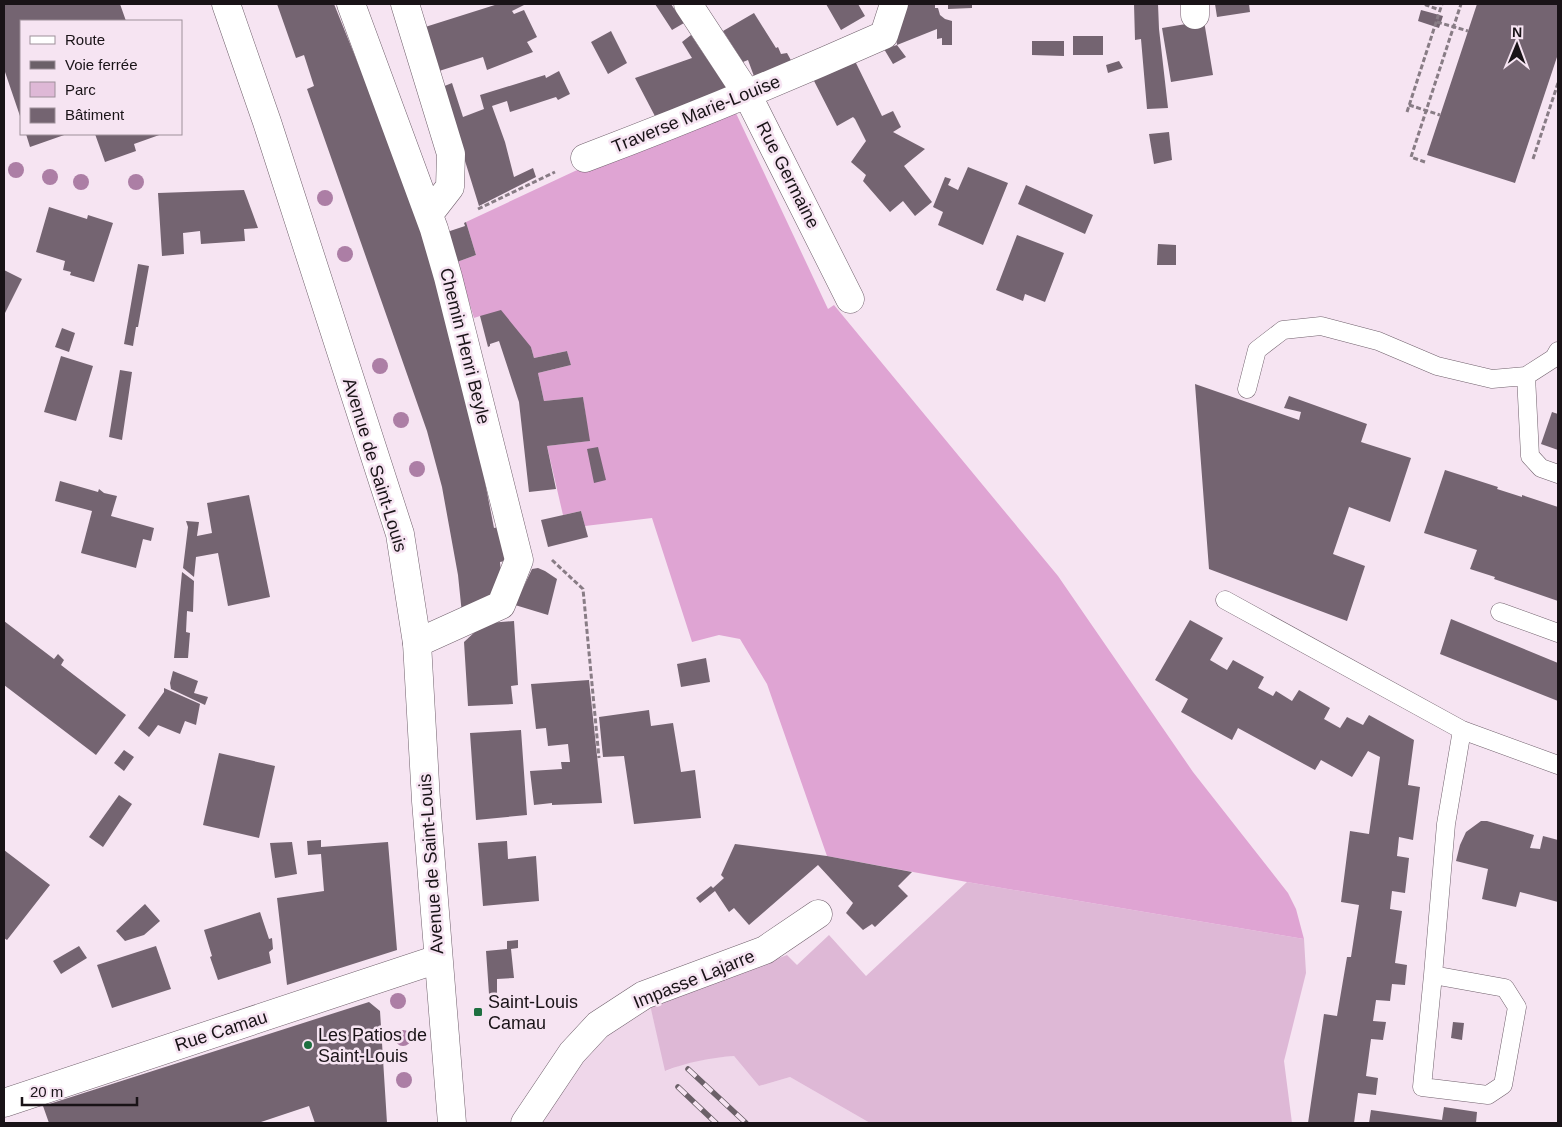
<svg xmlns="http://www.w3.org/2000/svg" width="1562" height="1127" font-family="Arial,sans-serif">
<rect width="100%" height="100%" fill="#f6e4f2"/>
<path fill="#efd7ea" d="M 650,1005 L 666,1071 L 686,1063 L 711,1058 L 734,1056 L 759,1086 L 790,1077 L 870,1123 L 540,1123 L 567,1076 L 601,1038 Z"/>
<path fill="#deb8d6" d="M 967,882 L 1304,939 L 1306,973 L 1284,1061 L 1292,1123 L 870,1123 L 790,1077 L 759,1086 L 734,1056 C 709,1058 688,1062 665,1071 L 650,1005 L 723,979 L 787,955 L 797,965 L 829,935 L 866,976 Z"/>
<path fill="#dfa4d3" d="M 734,109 L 828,309 L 834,305 L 1058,576 L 1193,772 L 1288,893 L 1296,909 L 1304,939 L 967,882 L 827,856 L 767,684 L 740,639 L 719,635 L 692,642 L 652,518 L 585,526 L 581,511 L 563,515 L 547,446 L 589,441 L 583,397 L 544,401 L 538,373 L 571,365 L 567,351 L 534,358 L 531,347 L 480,316 L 474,318 L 457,262 L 476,255 L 466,222 L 575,171 Z"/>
<path fill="#746471" d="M 4,4 L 120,4 L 126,21 L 21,21 L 21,119 L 4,69 Z
M 277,4 L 334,4 L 429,240 L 484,477 L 494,528 L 502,526 L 505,561 L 500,562 L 502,587 L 462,614 L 458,575 L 442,487 L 427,431 L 307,89 L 314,86 L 304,55 L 296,58 Z
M 498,4 L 526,4 L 512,11 L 514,14 L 524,10 L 537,37 L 527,42 L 533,52 L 487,70 L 483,57 L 436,72 L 422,28 Z
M 655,4 L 671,4 L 684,23 L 672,30 Z
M 826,4 L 858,4 L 865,16 L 841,30 Z
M 901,4 L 935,4 L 935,8 L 938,8 L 940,15 L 945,19 L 952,21 L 952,45 L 942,45 L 942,38 L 937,39 L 937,29 L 897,45 L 895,31 Z
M 948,4 L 972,4 L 972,8 L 948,9 Z
M 1134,4 L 1158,4 L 1159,29 L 1168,108 L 1147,109 L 1141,39 L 1135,40 Z
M 1215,4 L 1249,4 L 1250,12 L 1217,17 Z
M 1477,4 L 1558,4 L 1558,54 L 1515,183 L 1427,155 Z
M 1421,10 L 1443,16 L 1439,28 L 1418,21 Z
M 754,13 L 776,48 L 778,47 L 781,54 L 787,53 L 793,64 L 755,79 L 748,60 L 743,62 L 723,31 Z
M 1204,21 L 1213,75 L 1171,82 L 1162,28 Z
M 611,31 L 627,63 L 608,74 L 591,42 Z
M 691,35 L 729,92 L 657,120 L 635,78 L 692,58 L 682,42 Z
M 1073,36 L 1103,36 L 1103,55 L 1073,55 Z
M 1032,41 L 1064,41 L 1064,56 L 1032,55 Z
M 897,45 L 906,57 L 893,64 L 884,49 Z
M 855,61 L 882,116 L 893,111 L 901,127 L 893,132 L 925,149 L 904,166 L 932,202 L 915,216 L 903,201 L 890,212 L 863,181 L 866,175 L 851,162 L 866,141 L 855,119 L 853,117 L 837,126 L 812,77 Z
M 1119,61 L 1123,68 L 1108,73 L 1106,65 Z
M 559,71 L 570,94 L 558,100 L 556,97 L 510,112 L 507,101 L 492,106 L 505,142 L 514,177 L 533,168 L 536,177 L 479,206 L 442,87 L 452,83 L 463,117 L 484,109 L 480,95 L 545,75 L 546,78 Z
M 1169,132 L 1172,160 L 1154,164 L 1149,134 Z
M 26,134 L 67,134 L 30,147 Z
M 95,134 L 162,134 L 134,144 L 136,151 L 105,162 Z
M 968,167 L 1008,183 L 983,245 L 938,225 L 943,212 L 933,207 L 945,177 L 951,179 L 948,185 L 958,190 Z
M 1026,185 L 1093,215 L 1085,234 L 1018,204 Z
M 244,190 L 258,228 L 244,229 L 245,241 L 201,244 L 200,231 L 183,233 L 184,254 L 162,256 L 158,193 Z
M 49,207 L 87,219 L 88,215 L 113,223 L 94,282 L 70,275 L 71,272 L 63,270 L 65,261 L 36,252 Z
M 466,222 L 476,255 L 457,262 L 447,232 L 465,226 L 464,223 Z
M 1017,235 L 1064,253 L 1045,302 L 1025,294 L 1023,301 L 996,290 Z
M 1158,244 L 1176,245 L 1176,265 L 1157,265 Z
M 138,264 L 149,266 L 138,327 L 136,327 L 133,346 L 124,344 Z
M 4,270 L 22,279 L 4,315 Z
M 501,310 L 531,347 L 534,358 L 567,351 L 571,365 L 538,373 L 544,401 L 583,397 L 590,441 L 547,446 L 556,489 L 529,492 L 519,402 L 499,341 L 490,344 L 490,346 L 488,347 L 480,316 Z
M 62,328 L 75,333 L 69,352 L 55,347 Z
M 61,356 L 93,366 L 76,421 L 44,412 Z
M 120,370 L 132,372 L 122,440 L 109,437 Z
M 1195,384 L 1299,420 L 1301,412 L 1284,408 L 1289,396 L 1367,424 L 1361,442 L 1411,458 L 1390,522 L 1349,507 L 1333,554 L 1365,566 L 1347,621 L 1209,569 Z
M 1552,412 L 1558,414 L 1558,450 L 1541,444 Z
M 598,447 L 606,480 L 594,483 L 587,449 Z
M 1445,470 L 1498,487 L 1497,489 L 1522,497 L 1522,495 L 1558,507 L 1558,601 L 1494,579 L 1495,577 L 1470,569 L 1477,550 L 1424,533 Z
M 60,481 L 98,492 L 99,489 L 104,493 L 117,496 L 111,516 L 154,528 L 151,541 L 143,539 L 136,568 L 81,553 L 92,511 L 55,501 Z
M 249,495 L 270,597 L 228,606 L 218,553 L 196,557 L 194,577 L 183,568 L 188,527 L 186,521 L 199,522 L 197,536 L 212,533 L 207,503 Z
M 581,511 L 588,537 L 548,547 L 541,520 Z
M 538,568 L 545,571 L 557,579 L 548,615 L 515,605 L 532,569 Z
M 182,572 L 194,581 L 193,612 L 187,611 L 186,632 L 190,633 L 188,658 L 174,658 Z
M 1451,619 L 1558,663 L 1558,701 L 1440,654 Z
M 1190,620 L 1223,638 L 1210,660 L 1227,670 L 1233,660 L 1264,677 L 1258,688 L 1273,696 L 1276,691 L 1292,701 L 1299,690 L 1330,708 L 1324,719 L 1340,728 L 1347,717 L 1363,725 L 1369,715 L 1414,740 L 1408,785 L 1420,787 L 1413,840 L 1399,837 L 1397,856 L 1409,858 L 1405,893 L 1392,891 L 1390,909 L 1402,911 L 1395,963 L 1407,965 L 1405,985 L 1392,984 L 1390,1001 L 1376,1000 L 1373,1021 L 1386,1022 L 1383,1040 L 1371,1039 L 1366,1076 L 1378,1078 L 1376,1095 L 1358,1093 L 1354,1123 L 1308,1123 L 1324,1014 L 1337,1016 L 1347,957 L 1351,957 L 1359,905 L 1341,902 L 1350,831 L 1369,834 L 1380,757 L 1368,751 L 1352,777 L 1321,760 L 1315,770 L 1238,728 L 1232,740 L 1181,712 L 1188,699 L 1155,680 Z
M 4,621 L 54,659 L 58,654 L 64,660 L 61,665 L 126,715 L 96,755 L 4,685 Z
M 514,621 L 518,685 L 511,686 L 513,704 L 468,706 L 464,642 L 477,630 L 489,623 Z
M 706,658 L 710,682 L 681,687 L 677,664 Z
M 173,671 L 198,681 L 194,693 L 208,697 L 205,705 L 171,689 L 170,683 Z
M 589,680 L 602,803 L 552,805 L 552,803 L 534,805 L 530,771 L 562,769 L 561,762 L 570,762 L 568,744 L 548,746 L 546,728 L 536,729 L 531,684 Z
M 164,688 L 200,704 L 196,725 L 185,721 L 180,734 L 158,725 L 149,737 L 138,728 L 164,692 Z
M 649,710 L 651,726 L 673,723 L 681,772 L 695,770 L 701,818 L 634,824 L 624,756 L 603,757 L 599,717 Z
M 521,730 L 527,815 L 476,820 L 470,733 Z
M 124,750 L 134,757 L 124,771 L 114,763 Z
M 219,753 L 275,766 L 259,838 L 203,825 Z
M 119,795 L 132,804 L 103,847 L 89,837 Z
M 1481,821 L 1487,821 L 1534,835 L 1530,848 L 1540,849 L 1543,836 L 1558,840 L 1558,902 L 1520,892 L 1516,907 L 1482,899 L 1488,869 L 1456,861 L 1460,845 L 1466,832 Z
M 321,840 L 321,847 L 388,842 L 397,950 L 287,985 L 277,898 L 324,891 L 321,854 L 308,855 L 307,841 Z
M 507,841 L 508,859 L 536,856 L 539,901 L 483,906 L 478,843 Z
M 292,842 L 297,874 L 275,878 L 270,843 Z
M 735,844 L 827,856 L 912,872 L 898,886 L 908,896 L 875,927 L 872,924 L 863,930 L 846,913 L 853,903 L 818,865 L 749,925 L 734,908 L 729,912 L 715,891 L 700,903 L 696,898 L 711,886 L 713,888 L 724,878 L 721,875 Z
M 4,850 L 50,885 L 7,940 L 4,938 Z
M 145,904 L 160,921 L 144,935 L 125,941 L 116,931 Z
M 260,912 L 269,939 L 272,938 L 273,949 L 269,952 L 271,963 L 218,980 L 210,957 L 212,956 L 204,930 Z
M 518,940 L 518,948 L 511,949 L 514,978 L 497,979 L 497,993 L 489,994 L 486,951 L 507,949 L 507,941 Z
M 79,946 L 87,958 L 61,974 L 53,961 Z
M 156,946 L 171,989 L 112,1008 L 97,965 Z
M 369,1002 L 380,1011 L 387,1123 L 315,1123 L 309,1106 L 258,1123 L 49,1123 L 43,1106 Z
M 1453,1022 L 1464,1023 L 1462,1040 L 1451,1038 Z
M 1444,1107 L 1477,1112 L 1476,1123 L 1369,1123 L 1371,1110 L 1442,1120 Z"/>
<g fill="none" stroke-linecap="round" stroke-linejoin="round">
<defs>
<path id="service" d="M 1526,376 L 1530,456 L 1541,468 L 1558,474
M 1247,389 L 1257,350 L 1283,330 L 1321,326 L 1378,341 L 1437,366 L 1492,379 L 1526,376 L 1554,358 L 1558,351
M 1225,600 L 1462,730 L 1558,765
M 1500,612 L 1558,633
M 1433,975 L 1505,988 L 1517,1007 L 1503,1085 L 1488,1095 L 1422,1087 L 1433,975 L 1446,824 L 1462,730"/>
<path id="minor" d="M 351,4 L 434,229 L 448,277 L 519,560 L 501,605 L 417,643
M 405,4 L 451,154 L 450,187 L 429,214
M 688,4 L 747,94 L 850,299
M 1195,15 L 1195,4
M 585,158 C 686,120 785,79 884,35 L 894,4
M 4,1103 L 438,959
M 525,1123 L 572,1053 L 598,1025 L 644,995 L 765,950 L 818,914"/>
<path id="tertiary" d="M 226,4 L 267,122 L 400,534 L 417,643 L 426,801 L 452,1123"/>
</defs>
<use href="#service" stroke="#70606c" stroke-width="19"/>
<use href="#minor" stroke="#70606c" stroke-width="29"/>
<use href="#tertiary" stroke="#70606c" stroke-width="29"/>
<path stroke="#887c85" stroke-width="3" stroke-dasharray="5 2.5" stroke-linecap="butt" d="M 1427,4 L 1426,5 L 1440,10
M 1407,112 L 1442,4
M 1533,159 L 1558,83
M 1425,162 L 1411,157 L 1461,4
M 478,209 L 555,172
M 552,560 L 583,589 L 599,758"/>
<use href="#service" stroke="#fff" stroke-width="18"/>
<use href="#minor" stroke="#fff" stroke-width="28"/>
<use href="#tertiary" stroke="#fff" stroke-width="28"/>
<defs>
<path id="rail" d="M 688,1069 L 746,1123
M 678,1087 L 716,1123"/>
</defs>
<use href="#rail" stroke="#6b6068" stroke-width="5.5"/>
<use href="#rail" stroke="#f6e4f2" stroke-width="4" stroke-dasharray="11" stroke-linecap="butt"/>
<path stroke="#887c85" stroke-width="3" stroke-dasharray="5 2.5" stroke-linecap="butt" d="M 1437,22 L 1468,31
M 1409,105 L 1440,115"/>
</g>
<g fill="#ac7ea5">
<circle cx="16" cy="170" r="8"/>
<circle cx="50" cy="177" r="8"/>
<circle cx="81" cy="182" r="8"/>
<circle cx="136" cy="182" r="8"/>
<circle cx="325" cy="198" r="8"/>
<circle cx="345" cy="254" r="8"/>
<circle cx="380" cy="366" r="8"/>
<circle cx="401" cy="420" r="8"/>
<circle cx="417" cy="469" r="8"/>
<circle cx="398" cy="1001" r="8"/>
<circle cx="403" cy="1038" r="8"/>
<circle cx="404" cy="1080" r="8"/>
</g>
<g fill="#1e6f40" stroke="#f6e4f2" stroke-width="2">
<rect x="473" y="1007" width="10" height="10" rx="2.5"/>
<circle cx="308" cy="1045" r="5"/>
</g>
<g text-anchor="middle" stroke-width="5" stroke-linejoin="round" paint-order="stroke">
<g font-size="18" fill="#191317" stroke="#f6e4f2">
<text transform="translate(696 114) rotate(-22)" y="6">Traverse Marie-Louise</text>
<text transform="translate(788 175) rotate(63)" y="6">Rue Germaine</text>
<text transform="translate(465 346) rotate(76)" y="6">Chemin Henri Beyle</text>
<text transform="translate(375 465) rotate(73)" y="6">Avenue de Saint-Louis</text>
<text transform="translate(431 864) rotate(-94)" y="6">Avenue de Saint-Louis</text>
<text transform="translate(694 979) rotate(-22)" y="6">Impasse Lajarre</text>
<text transform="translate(221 1031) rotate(-18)" y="6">Rue Camau</text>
</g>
<g font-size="18" fill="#191317" stroke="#f6e4f2" text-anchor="start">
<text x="488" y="1008">Saint-Louis<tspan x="488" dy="21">Camau</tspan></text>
<text x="318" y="1041">Les Patios de<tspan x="318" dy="21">Saint-Louis</tspan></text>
</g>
</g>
<rect width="1562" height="1127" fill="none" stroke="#191317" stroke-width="10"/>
<rect x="20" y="20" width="162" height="115" fill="#f6e4f2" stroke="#9e909a"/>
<rect x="30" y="36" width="25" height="8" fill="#ffffff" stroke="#9e909a"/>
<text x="65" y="45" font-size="15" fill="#191317">Route</text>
<rect x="30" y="61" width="25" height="8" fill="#6b6068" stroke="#9e909a"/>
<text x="65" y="70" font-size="15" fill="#191317">Voie ferrée</text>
<rect x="30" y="82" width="25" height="15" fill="#deb8d6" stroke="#9e909a"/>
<text x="65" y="95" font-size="15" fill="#191317">Parc</text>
<rect x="30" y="108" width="25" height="15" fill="#746471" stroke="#9e909a"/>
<text x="65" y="120" font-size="15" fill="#191317">Bâtiment</text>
<g transform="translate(1517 45) rotate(1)" stroke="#f6e4f2" stroke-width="4" paint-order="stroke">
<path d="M0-4L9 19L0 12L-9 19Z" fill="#191317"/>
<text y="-8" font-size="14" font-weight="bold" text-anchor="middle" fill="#191317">N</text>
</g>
<path d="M22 1097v8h115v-8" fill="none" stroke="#191317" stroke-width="2.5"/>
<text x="30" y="1097" font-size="15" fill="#191317" stroke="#f6e4f2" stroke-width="4" paint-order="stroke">20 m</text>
</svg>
